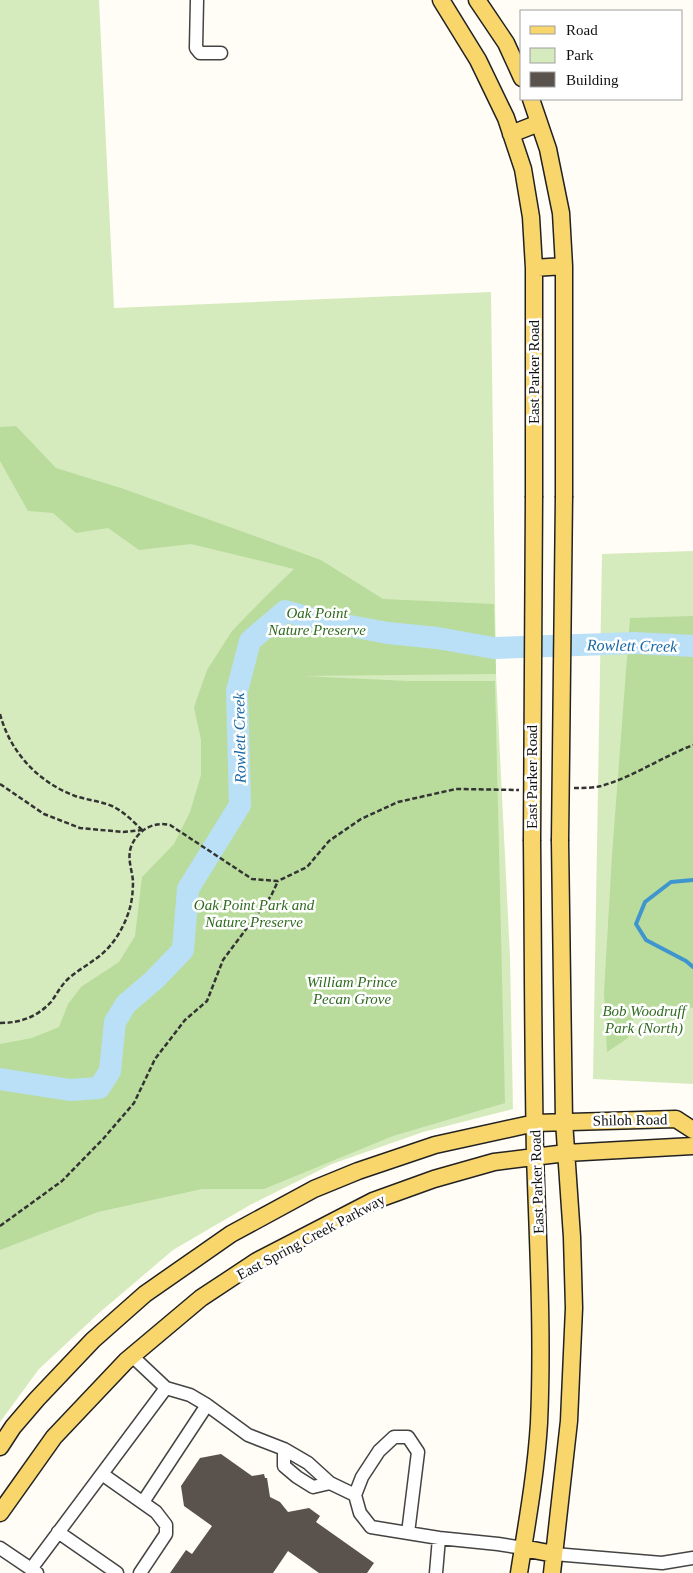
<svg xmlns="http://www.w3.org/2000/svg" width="693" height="1573" font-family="Georgia,serif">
<rect width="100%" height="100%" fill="#fffdf5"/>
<path fill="#d5ebbd" d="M 0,0 L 99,0 L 114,308 L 491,292 L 496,674 L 510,957 L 513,1109 L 423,1132 L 332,1164 L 250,1205 L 173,1250 L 99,1313 L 39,1369 L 0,1422 Z
M 693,551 L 693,1084 L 593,1079 L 602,554 Z"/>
<path fill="#b9dc9c" d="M 16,426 L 56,468 L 124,489 L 321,560 L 383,599 L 494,604 L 496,674 L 303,676 L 408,681 L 495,681 L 505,1103 L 393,1136 L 264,1189 L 202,1189 L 98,1212 L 0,1250 L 0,1044 L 32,1038 L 59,1027 L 68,1004 L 81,987 L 119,962 L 135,936 L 142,877 L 174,844 L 190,812 L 201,775 L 201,740 L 194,707 L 207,670 L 232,631 L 265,597 L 294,569 L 191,544 L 139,550 L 108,528 L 76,533 L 53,513 L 28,511 L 0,461 L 0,427 Z
M 693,616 L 693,1008 L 665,1005 L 636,1010 L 628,1038 L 607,1052 L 604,993 L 612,855 L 630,618 Z"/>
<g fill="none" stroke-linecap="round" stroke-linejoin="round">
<path stroke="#3f96cf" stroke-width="4" d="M 693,880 L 671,882 L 645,902 L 636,924 L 646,940 L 686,961 L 693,967"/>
<path stroke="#b9e0f7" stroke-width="22" d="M 0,1079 L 70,1090 L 99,1088 L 110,1071 L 115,1022 L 126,1004 L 154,980 L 183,950 L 188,889 L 240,805 L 237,691 L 250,641 L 285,611 L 317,620 L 388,633 L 437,638 L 494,648 L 635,643 L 693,646"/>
</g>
<path fill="#5a524d" d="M 221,1454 L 252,1476 L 264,1474 L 265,1478 L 267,1478 L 270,1497 L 280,1502 L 288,1512 L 309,1508 L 320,1516 L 316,1522 L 374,1563 L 367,1573 L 319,1573 L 288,1551 L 273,1573 L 170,1573 L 186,1550 L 192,1554 L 212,1526 L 184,1506 L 181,1486 L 200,1458 Z"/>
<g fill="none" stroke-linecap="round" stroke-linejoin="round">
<defs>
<path id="minor" d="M 197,0 L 196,48 L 200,53 L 221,53
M 132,1356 L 166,1388 L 190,1395 L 207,1405 L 248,1435 L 284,1449 L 308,1463 L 330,1483 L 355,1495
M 284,1449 L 284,1466 L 297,1477 L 313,1487 L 330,1483
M 102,1474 L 156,1512 L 166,1525 L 166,1534 L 140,1573
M 143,1502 L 207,1405
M 58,1532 L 117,1573
M 408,1533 L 418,1452 L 408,1437 L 394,1437 L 379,1451 L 362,1477 L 355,1495 L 360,1513 L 371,1527 L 439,1538 L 498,1544 L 523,1548
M 0,1548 L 37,1573
M 554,1554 L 662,1563 L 693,1558
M 31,1569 L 166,1388
M 436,1573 L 439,1538"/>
<path id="major" d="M 441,0 L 478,60 L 506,118 L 523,169 L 531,217 L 534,268 L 534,496
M 477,0 L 506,43 L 522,78
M 531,99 L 548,149 L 561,213 L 564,266 L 564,496
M 511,134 L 539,123
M 534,268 L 564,266
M 0,1447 L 13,1427 L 37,1399 L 93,1340 L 145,1294 L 231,1234 L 314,1189 L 358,1171 L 435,1145 L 535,1123 L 676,1119 L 693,1130
M 0,1513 L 54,1437 L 126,1361 L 201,1298 L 257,1261 L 373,1201 L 434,1179 L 494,1162 L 566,1153 L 693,1146
M 523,1548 L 554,1554
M 519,1573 C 527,1523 536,1473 539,1423 C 543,1334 538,1244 535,1155 C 533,1050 533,946 532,841
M 552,1573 L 569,1421 L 574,1308 L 572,1237 L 564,1121 L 560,841"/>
</defs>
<use href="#minor" stroke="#444" stroke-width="15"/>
<use href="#major" stroke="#222" stroke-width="19"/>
<path stroke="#333" stroke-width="2.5" stroke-dasharray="5 2.5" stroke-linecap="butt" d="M 0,714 C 10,752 38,782 75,796 C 87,800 100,801 112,806 C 124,812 133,821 142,830
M 0,784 L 44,814 L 80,828 L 123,832 L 142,830
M 574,788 C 583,788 593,788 601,786 C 633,777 662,757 693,745
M 0,1023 C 20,1023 37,1017 51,1002 C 57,994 61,985 69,978 C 77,971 86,966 94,960 C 111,949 123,930 129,911 C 132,902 133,891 133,881 C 132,870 127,858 131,847 C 137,831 152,821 170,825 L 252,879 L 278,881 L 307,867 L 329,841 L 361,819 L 398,802 L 456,789 L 519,790
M 0,1226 L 62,1181 L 103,1139 L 134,1103 L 155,1059 L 185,1020 L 207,1001 L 223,960 L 271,896 L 278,881"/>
<use href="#minor" stroke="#fff" stroke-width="12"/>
<use href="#major" stroke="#f9d66b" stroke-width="16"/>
<defs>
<path id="major-bridge" d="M 532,841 L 534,496
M 560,841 L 564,496"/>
</defs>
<use href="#major-bridge" stroke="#222" stroke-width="19" stroke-linecap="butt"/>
<use href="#major-bridge" stroke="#f9d66b" stroke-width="16"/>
</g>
<g text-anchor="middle" stroke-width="5" stroke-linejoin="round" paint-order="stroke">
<g font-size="15" fill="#111" stroke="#fff">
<text transform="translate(534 372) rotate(-90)" y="5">East Parker Road</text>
<text transform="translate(532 777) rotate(-90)" y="5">East Parker Road</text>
<text transform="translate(630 1120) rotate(-1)" y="5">Shiloh Road</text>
<text transform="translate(537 1182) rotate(-92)" y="5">East Parker Road</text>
<text transform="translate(311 1237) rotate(-28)" y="5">East Spring Creek Parkway</text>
</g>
<g font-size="15" font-style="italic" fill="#2f6b1f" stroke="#fff">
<text x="317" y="618">Oak Point<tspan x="317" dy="17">Nature Preserve</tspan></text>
<text x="254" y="910">Oak Point Park and<tspan x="254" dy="17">Nature Preserve</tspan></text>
<text x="352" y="987">William Prince<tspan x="352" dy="17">Pecan Grove</tspan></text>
<text x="644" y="1016">Bob Woodruff<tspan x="644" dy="17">Park (North)</tspan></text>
</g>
<g font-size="16" font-style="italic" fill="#1768a6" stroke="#fff">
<text transform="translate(632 645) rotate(1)" y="6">Rowlett Creek</text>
<text transform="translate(239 738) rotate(-91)" y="6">Rowlett Creek</text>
</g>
</g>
<rect x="520" y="10" width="162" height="90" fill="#ffffff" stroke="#a0a0a0"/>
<rect x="530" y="26" width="25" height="8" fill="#f9d66b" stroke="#a0a0a0"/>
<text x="566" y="35" font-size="15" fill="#111111">Road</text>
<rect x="530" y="48" width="25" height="15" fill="#d5ebbd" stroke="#a0a0a0"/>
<text x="566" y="60" font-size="15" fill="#111111">Park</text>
<rect x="530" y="72" width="25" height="15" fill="#5a524d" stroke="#a0a0a0"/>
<text x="566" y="85" font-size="15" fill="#111111">Building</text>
</svg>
